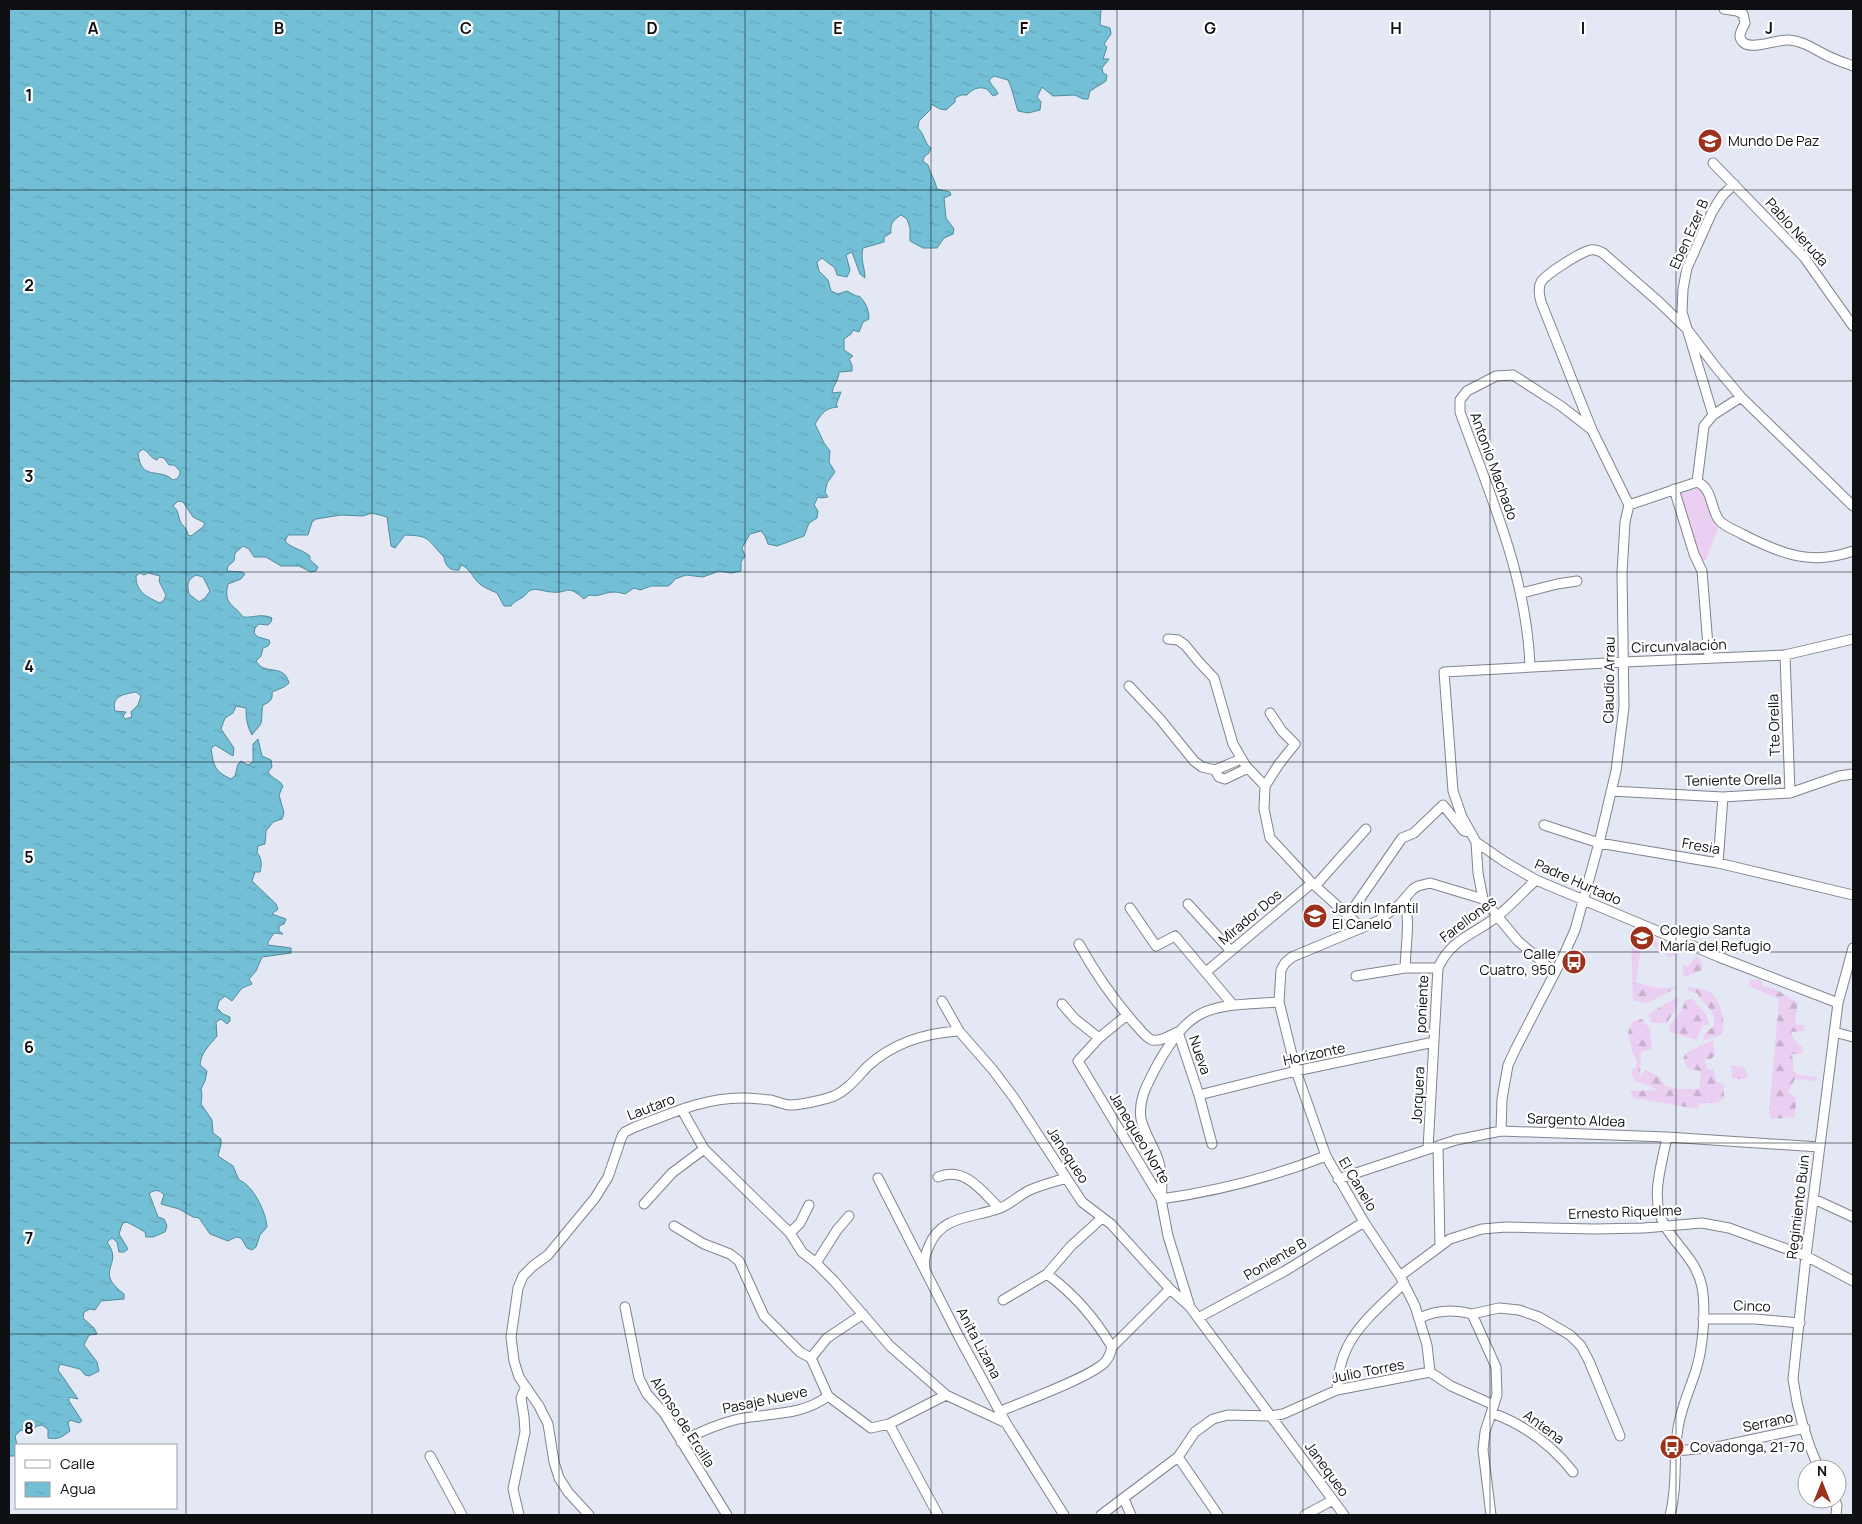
<svg xmlns="http://www.w3.org/2000/svg" width="1862" height="1524" font-family="Manrope,sans-serif">
<defs>
<pattern id="forest-firs" width="22" height="20" patternUnits="userSpaceOnUse" patternTransform="scale(1.25)"><rect width="22" height="20" fill="#eacff2"/><path d="M5 1l3.5 6h-7zM16 11l3.5 6h-7z" fill="#c8b1cf"/></pattern>
<pattern id="water-ripples" width="26" height="14" patternUnits="userSpaceOnUse" patternTransform="scale(1.25)"><rect width="26" height="14" fill="#73c0d6"/><path d="M2 4q2-2 4 0t4 0M15 11q2-2 4 0t4 0" fill="none" stroke="#62a4b7"/></pattern>
</defs>
<rect width="100%" height="100%" fill="#e3e8f4"/>
<path fill="url(#forest-firs)" d="M 1631,933 L 1638,937 C 1644,953 1637,966 1636,982 C 1640,984 1659,988 1662,988 C 1668,988 1670,987 1676,988 L 1648,1003 L 1633,1000 Z
M 1647,937 L 1681,953 L 1670,957 L 1658,950 L 1656,947 L 1644,942 Z
M 1696,956 L 1702,962 L 1702,970 L 1684,977 L 1682,965 L 1689,966 Z
M 1760,979 L 1763,986 L 1775,989 L 1798,1003 L 1795,1024 L 1805,1026 L 1804,1031 L 1791,1032 L 1793,1038 L 1803,1048 L 1802,1054 L 1792,1054 L 1794,1071 L 1798,1075 L 1817,1077 L 1816,1081 L 1795,1079 L 1788,1092 L 1796,1098 L 1795,1117 L 1771,1119 L 1769,1113 L 1779,999 L 1748,986 L 1750,980 Z
M 1687,987 C 1695,988 1705,988 1711,993 C 1721,1001 1726,1023 1722,1034 L 1703,1041 L 1704,1034 L 1714,1026 C 1716,1008 1704,1007 1697,993 L 1690,992 Z
M 1679,996 L 1677,1006 L 1667,1023 L 1652,1023 L 1648,1014 Z
M 1693,999 L 1707,1016 L 1709,1025 L 1703,1025 L 1696,1040 L 1670,1032 L 1669,1027 L 1682,1010 L 1685,1000 Z
M 1642,1019 L 1650,1029 L 1652,1049 L 1641,1052 L 1640,1076 L 1646,1070 L 1659,1077 L 1665,1086 L 1677,1089 L 1699,1089 L 1701,1071 L 1688,1069 L 1683,1059 L 1686,1053 L 1713,1040 L 1715,1055 L 1711,1059 L 1705,1059 L 1707,1069 L 1714,1069 L 1716,1081 L 1724,1084 L 1724,1098 L 1718,1102 L 1700,1104 L 1697,1109 L 1634,1098 L 1630,1091 L 1659,1090 L 1635,1081 L 1631,1071 L 1636,1067 L 1637,1060 L 1633,1054 L 1628,1032 L 1633,1021 Z
M 1731,1065 L 1744,1067 L 1747,1072 L 1747,1078 L 1742,1079 L 1732,1078 Z"/>
<path fill="#eacff2" d="M 1698,488 L 1703,490 L 1712,520 L 1718,528 L 1706,560 L 1701,560 L 1693,541 L 1678,495 Z"/>
<path fill="url(#water-ripples)" stroke="#548b9c" fill-rule="evenodd" d="M 9,9 L 1101,9 L 1100,25 L 1110,28 L 1111,34 L 1104,44 L 1107,47 L 1103,59 L 1109,59 L 1102,68 L 1103,73 L 1107,75 L 1106,81 L 1090,91 L 1088,99 L 1083,99 L 1075,95 L 1053,96 L 1042,87 L 1037,97 L 1041,102 L 1040,110 L 1028,113 L 1018,111 C 1014,100 1013,90 1008,80 L 994,76 L 989,80 C 991,86 996,88 998,94 L 993,96 L 987,89 C 979,86 972,89 967,95 L 961,95 L 955,98 L 955,102 L 946,110 L 940,109 L 931,104 L 931,109 L 919,121 L 918,128 C 925,135 924,143 931,148 L 929,153 L 924,157 L 923,161 L 928,165 C 930,173 935,180 937,189 L 950,192 L 951,195 L 944,198 L 946,218 L 954,229 L 953,234 L 944,238 L 937,248 L 923,248 L 910,241 L 910,228 L 907,219 L 901,215 C 893,220 890,224 891,233 L 884,237 L 884,242 L 863,248 C 860,260 865,267 865,278 L 860,274 L 852,252 L 846,255 L 850,270 L 847,277 L 837,275 L 835,268 L 822,258 L 817,262 L 819,271 L 828,280 L 831,291 L 838,294 L 847,291 L 856,296 L 859,296 C 866,302 869,311 869,319 L 863,322 L 859,332 L 853,330 L 851,334 L 844,339 L 844,350 L 853,356 L 849,359 L 852,365 L 852,371 L 839,372 C 839,380 833,385 832,393 L 841,392 L 836,405 L 838,407 C 825,408 822,413 815,424 L 824,443 L 830,451 L 829,462 L 835,472 L 827,483 L 825,492 L 828,497 L 821,498 L 818,497 L 814,505 L 818,511 L 817,518 L 809,523 L 804,536 L 777,546 L 768,544 L 765,536 L 761,531 L 750,534 L 742,548 L 745,556 L 741,562 L 741,571 L 731,573 L 719,571 L 703,577 L 686,575 L 675,579 L 671,584 L 668,586 L 651,586 L 640,590 L 634,588 L 625,594 C 607,588 603,598 589,595 L 584,599 C 566,583 569,594 552,592 C 544,592 536,587 529,591 C 527,593 526,595 523,597 C 519,600 514,601 511,606 L 504,606 L 497,593 C 490,590 480,586 476,580 C 471,574 469,568 461,565 L 459,570 C 450,571 445,566 444,557 C 426,539 432,536 405,535 L 395,548 L 391,546 L 387,517 L 372,513 L 363,516 L 341,515 L 316,519 L 312,522 L 308,535 L 288,535 L 285,541 C 292,549 302,549 310,556 L 310,560 L 318,567 L 316,571 L 311,572 L 299,566 L 281,566 L 266,557 L 254,557 L 249,549 L 243,546 L 235,553 L 234,561 L 228,566 L 227,571 L 242,572 L 245,574 L 241,579 L 228,584 C 223,605 234,604 243,617 C 253,618 262,613 272,618 L 271,622 L 268,625 L 259,624 L 255,628 L 254,633 L 258,637 L 269,640 L 270,643 L 268,646 L 263,648 L 261,656 L 256,661 C 266,677 283,662 289,683 L 284,687 L 272,692 C 273,700 270,702 263,705 C 261,711 263,721 260,725 C 258,728 254,732 252,735 C 247,726 246,718 246,708 L 236,706 L 233,713 L 225,718 L 221,729 L 234,748 L 233,756 L 215,745 L 211,749 C 214,766 214,771 231,779 L 235,776 L 238,764 L 241,761 L 248,765 L 253,762 L 253,744 L 258,739 L 262,756 L 271,760 L 272,767 L 268,772 C 272,779 279,779 283,786 L 279,795 L 284,813 L 282,819 L 273,822 L 266,831 L 265,844 L 258,846 L 257,852 C 262,860 262,863 260,872 L 255,872 L 252,881 L 276,904 L 278,909 L 272,914 L 286,919 L 284,924 L 279,926 L 279,931 L 283,934 L 274,933 L 268,942 L 268,945 L 291,948 L 291,953 L 262,957 L 256,971 L 249,979 L 252,984 L 242,988 L 232,1001 L 225,996 L 219,1001 L 217,1008 L 223,1014 L 230,1017 L 230,1021 L 227,1024 L 221,1019 L 216,1022 L 217,1036 C 210,1045 201,1052 200,1065 L 207,1071 L 205,1081 L 201,1089 L 202,1095 L 201,1104 L 212,1120 L 213,1133 L 221,1139 L 221,1144 L 218,1156 L 233,1166 L 239,1180 C 253,1185 266,1212 267,1227 L 260,1235 L 256,1247 L 252,1250 L 247,1248 L 241,1238 L 236,1237 L 228,1241 L 210,1234 L 199,1218 L 193,1217 L 179,1209 L 161,1204 L 164,1195 C 159,1189 156,1190 149,1193 L 158,1217 L 164,1219 L 167,1226 L 165,1232 L 153,1237 L 146,1237 L 145,1232 L 129,1223 L 125,1222 L 122,1225 L 119,1234 L 128,1249 L 124,1252 L 119,1252 L 117,1242 L 112,1238 L 107,1242 C 125,1266 92,1270 124,1294 L 124,1299 L 101,1301 L 95,1310 L 90,1309 L 84,1312 L 83,1318 L 94,1328 L 97,1334 L 89,1335 L 84,1345 L 97,1362 L 99,1371 L 89,1376 L 85,1375 L 80,1369 L 60,1364 L 58,1370 L 78,1399 L 69,1397 L 69,1401 L 82,1421 L 79,1423 L 70,1420 L 68,1423 L 70,1431 C 62,1437 58,1440 48,1438 L 48,1429 L 42,1425 L 37,1426 L 30,1433 L 26,1433 L 21,1430 L 15,1436 L 17,1445 L 16,1456 L 9,1456 ZM 143,449 C 149,452 150,458 157,460 L 159,457 L 164,458 L 169,465 L 174,465 L 180,471 C 180,476 178,479 173,480 C 159,467 141,482 138,453 ZM 178,501 L 183,502 L 193,517 L 205,523 L 203,527 L 191,536 L 188,535 C 186,525 183,528 180,521 C 178,515 179,511 173,506 ZM 140,573 L 144,575 L 148,573 L 160,576 L 159,581 L 166,595 L 164,600 L 160,603 C 147,597 136,592 136,576 ZM 196,575 L 203,577 L 210,591 L 205,598 L 199,602 L 189,594 C 187,584 187,580 196,575 ZM 136,692 L 141,696 L 138,705 L 131,712 L 132,717 L 125,719 L 123,716 L 126,712 L 115,711 C 111,696 124,694 136,692 Z"/>
<g fill="none" stroke-linecap="round" stroke-linejoin="round">
<defs>
<path id="street" d="M 1724,9 L 1737,11 L 1743,14 L 1745,23 C 1742,30 1736,37 1744,43 C 1753,50 1778,39 1789,40 C 1804,41 1815,50 1828,56 C 1836,60 1845,63 1853,66
M 1713,163 L 1804,257 L 1853,326
M 1713,415 L 1741,397
M 1697,482 L 1704,426 L 1713,415 L 1682,312 L 1683,289 L 1687,268 L 1712,212 L 1722,196 L 1734,184
M 1697,482 C 1713,488 1710,508 1719,520 C 1725,527 1735,530 1742,534 C 1781,554 1811,566 1853,551
M 1674,489 L 1694,554 L 1702,571 L 1709,658
M 1629,505 L 1697,482
M 1522,593 L 1557,584 L 1577,581
M 1168,639 L 1178,640 L 1185,645 L 1199,662 L 1214,678 L 1233,744 L 1246,766 L 1265,786
M 1785,655 L 1790,793
M 1530,667 C 1527,577 1490,495 1460,412 L 1460,400 L 1467,391 L 1496,376 L 1513,375 L 1561,406 L 1592,430
M 1129,686 L 1160,719 L 1194,761 L 1202,767 L 1215,770 L 1241,759
M 1270,713 L 1282,731 L 1295,744 L 1279,764 L 1265,786 L 1264,809 L 1270,838 L 1312,883 L 1362,928
M 1215,770 L 1219,777 L 1225,779 L 1248,768
M 1611,791 L 1723,797 L 1790,793 L 1839,776 L 1853,774
M 1544,825 L 1599,843 L 1718,863 L 1853,895
M 1476,842 L 1478,873 L 1483,899
M 1718,863 L 1723,797
M 1315,886 L 1366,829
M 1188,904 L 1231,951
M 1130,908 L 1156,946 L 1175,936 L 1233,1005
M 1348,916 L 1402,838 L 1414,833 L 1443,805 L 1464,831 L 1470,832
M 1079,944 C 1095,973 1113,999 1135,1024 C 1140,1029 1145,1037 1152,1040 C 1161,1042 1170,1035 1178,1032
M 1405,968 C 1406,944 1410,922 1405,898
M 1206,972 L 1312,883
M 1356,976 L 1405,968 L 1438,968
M 942,1001 L 959,1031 L 993,1070 L 1014,1098 L 1082,1202 L 1111,1224 L 1170,1289 L 1190,1307
M 1838,1003 L 1719,957 L 1536,880 L 1505,862 L 1476,842 L 1462,817 L 1453,791 L 1444,672 L 1624,662 L 1785,655 L 1853,639
M 1062,1004 L 1075,1019 L 1099,1038
M 1127,1015 L 1099,1038 L 1078,1061 L 1161,1199 L 1168,1236 L 1190,1307 L 1344,1515
M 1178,1032 L 1199,1095 L 1212,1144
M 1834,1032 L 1853,1037
M 1199,1095 L 1296,1071 L 1434,1042
M 682,1110 L 704,1149 L 790,1233 L 802,1252 L 816,1263 L 834,1281 L 890,1346 L 946,1395 L 1006,1423
M 1501,1131 L 1502,1099 L 1508,1065 L 1516,1048 L 1562,959 L 1575,930 L 1599,843 L 1616,771 L 1624,707 L 1622,573 L 1625,522 L 1629,505 L 1592,430 L 1541,302 C 1539,295 1538,288 1541,282 C 1546,274 1582,251 1591,250 C 1596,249 1599,251 1603,253 L 1659,302 L 1687,329 L 1715,366 L 1741,397 L 1853,506
M 1667,1137 C 1662,1164 1649,1200 1665,1226 C 1678,1248 1697,1261 1702,1287 C 1706,1310 1703,1348 1696,1370 C 1690,1389 1681,1408 1678,1428 C 1673,1457 1678,1486 1670,1515
M 1438,1146 L 1440,1245
M 1428,1149 L 1438,968 C 1451,938 1476,934 1499,915 C 1512,904 1524,891 1536,880
M 938,1177 C 965,1166 982,1191 999,1208
M 878,1178 L 958,1335 L 1006,1423 L 1064,1515
M 1338,1179 L 1456,1140 L 1501,1131 L 1667,1137 L 1819,1147
M 1161,1199 C 1163,1183 1162,1168 1156,1154 C 1151,1143 1144,1131 1141,1119 C 1138,1100 1147,1085 1155,1069 C 1192,1002 1208,1007 1279,1002
M 1161,1199 C 1218,1191 1272,1177 1326,1156
M 1814,1199 L 1853,1217
M 644,1204 L 672,1173 L 704,1149
M 674,1226 L 704,1244 L 730,1254 L 739,1261 L 764,1316 L 800,1352 L 811,1358 L 828,1396 L 871,1428 L 889,1424 L 946,1395
M 790,1233 L 800,1223 L 809,1205
M 816,1263 L 837,1230 L 849,1216
M 925,1268 C 923,1260 926,1253 929,1246 C 941,1215 974,1218 1000,1208 C 1011,1204 1019,1195 1030,1190 C 1041,1185 1054,1182 1066,1178
M 1047,1274 C 1074,1294 1095,1318 1112,1347
M 1400,1276 L 1450,1239 L 1482,1229 L 1506,1227 L 1594,1229 L 1644,1228 L 1702,1223 L 1729,1228 L 1806,1256 L 1853,1281
M 1003,1300 L 1047,1274 L 1071,1246 L 1102,1218
M 625,1307 L 639,1378 L 647,1394 L 664,1413 L 727,1515
M 1472,1314 L 1499,1308 L 1519,1310 L 1539,1317 L 1570,1335 L 1581,1346 L 1589,1361 L 1620,1436
M 1472,1314 L 1496,1367 L 1497,1395 L 1485,1432 L 1483,1450 L 1491,1515
M 1198,1318 L 1285,1271 L 1364,1222
M 1420,1318 C 1437,1310 1453,1309 1472,1314
M 1703,1319 L 1755,1319 L 1800,1323
M 811,1358 L 827,1338 L 863,1314
M 1430,1372 L 1427,1345 L 1415,1306 L 1400,1276 L 1364,1222 L 1326,1156 L 1296,1071 L 1279,1002 L 1281,970 L 1285,963 L 1292,957 L 1378,921 L 1399,905 L 1413,889 L 1418,886 L 1430,883 L 1483,899 L 1518,941 L 1555,973
M 1337,1390 C 1339,1337 1370,1317 1404,1283
M 1001,1411 C 1022,1402 1094,1376 1106,1361 C 1109,1357 1111,1352 1112,1347 L 1170,1289
M 1492,1413 C 1525,1425 1551,1444 1573,1472
M 889,1424 L 938,1515
M 681,1442 C 699,1432 718,1424 738,1419 C 769,1413 802,1416 828,1396
M 1676,1451 L 1717,1447 L 1805,1428
M 430,1456 L 462,1515
M 1178,1457 L 1218,1515
M 1819,1469 C 1807,1442 1797,1409 1793,1379 L 1806,1256 L 1838,1003 L 1853,948
M 1124,1499 L 1131,1515
M 1834,1499 L 1837,1505 L 1836,1515
M 519,1515 L 513,1489 L 525,1432 L 524,1417 L 521,1398 L 525,1388
M 589,1515 L 568,1492 L 559,1478 L 554,1462 L 548,1424 L 539,1406 L 519,1377 L 514,1361 L 511,1337 L 518,1288 L 523,1276 L 533,1266 L 548,1255 L 595,1198 L 608,1177 L 622,1136 L 625,1132 L 635,1127 C 670,1114 703,1098 741,1098 C 750,1098 761,1099 771,1100 C 777,1102 783,1104 789,1105 C 802,1105 823,1100 834,1096 C 848,1090 858,1076 868,1066 C 893,1043 926,1033 959,1031
M 1101,1515 L 1178,1457 L 1195,1432 L 1213,1419 L 1228,1415 L 1271,1416 L 1283,1414 L 1337,1390 L 1430,1372 L 1451,1386 L 1494,1405
M 1305,1515 L 1333,1500"/>
</defs>
<use href="#street" stroke="#80848f" stroke-width="11"/>
<use href="#street" stroke="#fff" stroke-width="9"/>
</g>
<path fill="none" stroke="#0d0f13" stroke-width="1" stroke-opacity="0.55" d="M 186,9 L 186,1515M 372,9 L 372,1515M 559,9 L 559,1515M 745,9 L 745,1515M 931,9 L 931,1515M 1117,9 L 1117,1515M 1303,9 L 1303,1515M 1490,9 L 1490,1515M 1676,9 L 1676,1515M 9,190 L 1853,190M 9,381 L 1853,381M 9,572 L 1853,572M 9,762 L 1853,762M 9,952 L 1853,952M 9,1143 L 1853,1143M 9,1334 L 1853,1334"/>
<defs>
<symbol id="school-disc" viewBox="-11 -11 22 22"><circle r="9.5" fill="#9b321e" stroke="#fff"/><path d="M0-5L7-2L0 1L-7-2ZM-4 1L0 2.5L4 1V4Q0 6-4 4Z" fill="#fff"/></symbol>
<symbol id="bus-disc" viewBox="-11 -11 22 22"><circle r="9.5" fill="#9b321e" stroke="#fff"/><path d="M-5-6H5V4H4V6H2V4H-2V6H-4V4H-5ZM-3.5-4V0h7V-4ZM-3.5 1.2v1.5H-2V1.2ZM2 1.2v1.5H3.5V1.2Z" fill="#fff"/></symbol>
</defs>
<g fill-rule="evenodd">
<use href="#school-disc" x="1696" y="127" width="28" height="28"/>
<use href="#school-disc" x="1301" y="902" width="28" height="28"/>
<use href="#school-disc" x="1628" y="924" width="28" height="28"/>
<use href="#bus-disc" x="1560" y="948" width="28" height="28"/>
<use href="#bus-disc" x="1658" y="1433" width="28" height="28"/>
</g>
<g text-anchor="middle" stroke-width="4.5" stroke-linejoin="round" paint-order="stroke">
<g font-size="14" fill="#0d0f13" stroke="#fff" text-anchor="start">
<text x="1728" y="146">Mundo De Paz</text>
<text x="1332" y="913">Jardín Infantil<tspan x="1332" dy="16">El Canelo</tspan></text>
<text x="1660" y="935">Colegio Santa<tspan x="1660" dy="16">María del Refugio</tspan></text>
<text x="1556" y="959" text-anchor="end">Calle<tspan x="1556" dy="16">Cuatro, 950</tspan></text>
<text x="1690" y="1452">Covadonga, 21-70</text>
</g>
<g font-size="14" fill="#0d0f13" stroke="#fff">
<text transform="translate(1797 232) rotate(48)" y="5">Pablo Neruda</text>
<text transform="translate(1689 234) rotate(-66)" y="5">Eben Ezer B</text>
<text transform="translate(1494 466) rotate(70)" y="5">Antonio Machado</text>
<text transform="translate(1679 646) rotate(-2)" y="5">Circunvalación</text>
<text transform="translate(1609 680) rotate(-89)" y="5">Claudio Arrau</text>
<text transform="translate(1774 725) rotate(-92)" y="5">Tte Orella</text>
<text transform="translate(1733 780) rotate(-1)" y="5">Teniente Orella</text>
<text transform="translate(1701 846) rotate(10)" y="5">Fresia</text>
<text transform="translate(1578 882) rotate(24)" y="5">Padre Hurtado</text>
<text transform="translate(1250 917) rotate(-40)" y="5">Mirador Dos</text>
<text transform="translate(1468 919) rotate(-37)" y="5">Farellones</text>
<text transform="translate(1422 1004) rotate(-87)" y="5">poniente</text>
<text transform="translate(1314 1054) rotate(-12)" y="5">Horizonte</text>
<text transform="translate(1200 1055) rotate(71)" y="5">Nueva</text>
<text transform="translate(1418 1095) rotate(-87)" y="5">Jorquera</text>
<text transform="translate(651 1107) rotate(-21)" y="5">Lautaro</text>
<text transform="translate(1576 1120) rotate(2)" y="5">Sargento Aldea</text>
<text transform="translate(1140 1138) rotate(59)" y="5">Janequeo Norte</text>
<text transform="translate(1068 1155) rotate(57)" y="5">Janequeo</text>
<text transform="translate(1358 1184) rotate(59)" y="5">El Canelo</text>
<text transform="translate(1798 1207) rotate(-83)" y="5">Regimiento Buin</text>
<text transform="translate(1625 1212) rotate(-2)" y="5">Ernesto Riquelme</text>
<text transform="translate(1275 1259) rotate(-30)" y="5">Poniente B</text>
<text transform="translate(1752 1306) rotate(2)" y="5">Cinco</text>
<text transform="translate(979 1343) rotate(62)" y="5">Anita Lizana</text>
<text transform="translate(1368 1371) rotate(-11)" y="5">Julio Torres</text>
<text transform="translate(765 1400) rotate(-12)" y="5">Pasaje Nueve</text>
<text transform="translate(683 1422) rotate(57)" y="5">Alonso de Ercilla</text>
<text transform="translate(1768 1422) rotate(-12)" y="5">Serrano</text>
<text transform="translate(1544 1427) rotate(36)" y="5">Antena</text>
<text transform="translate(1327 1469) rotate(54)" y="5">Janequeo</text>
</g>
</g>
<g font-size="16" text-anchor="middle" font-weight="bold" fill="#0d0f13" stroke="#fff" stroke-width="4.5" stroke-linejoin="round" paint-order="stroke">
<text x="93" y="34">A</text>
<text x="279" y="34">B</text>
<text x="466" y="34">C</text>
<text x="652" y="34">D</text>
<text x="838" y="34">E</text>
<text x="1024" y="34">F</text>
<text x="1210" y="34">G</text>
<text x="1396" y="34">H</text>
<text x="1583" y="34">I</text>
<text x="1769" y="34">J</text>
<text x="29" y="101">1</text>
<text x="29" y="291">2</text>
<text x="29" y="482">3</text>
<text x="29" y="672">4</text>
<text x="29" y="863">5</text>
<text x="29" y="1053">6</text>
<text x="29" y="1244">7</text>
<text x="29" y="1434">8</text>
</g>
<rect width="1862" height="1524" fill="none" stroke="#0d0f13" stroke-width="20"/>
<rect x="15" y="1444" width="162" height="65" fill="#ffffff" stroke="#9e9fa1"/>
<rect x="25" y="1460" width="25" height="8" fill="#ffffff" stroke="#9e9fa1"/>
<text x="60" y="1469" font-size="15" fill="#0d0f13">Calle</text>
<rect x="25" y="1482" width="25" height="15" fill="url(#water-ripples)" stroke="#9e9fa1"/>
<text x="60" y="1494" font-size="15" fill="#0d0f13">Agua</text>
<g transform="translate(1822 1484)"><circle r="24" fill="#ffffff" stroke="#9e9fa1"/>
<path d="M0-4L9 19L0 12L-9 19Z" fill="#9b321e"/>
<text y="-8" font-size="14" font-weight="bold" text-anchor="middle" fill="#0d0f13">N</text>
</g>
</svg>
